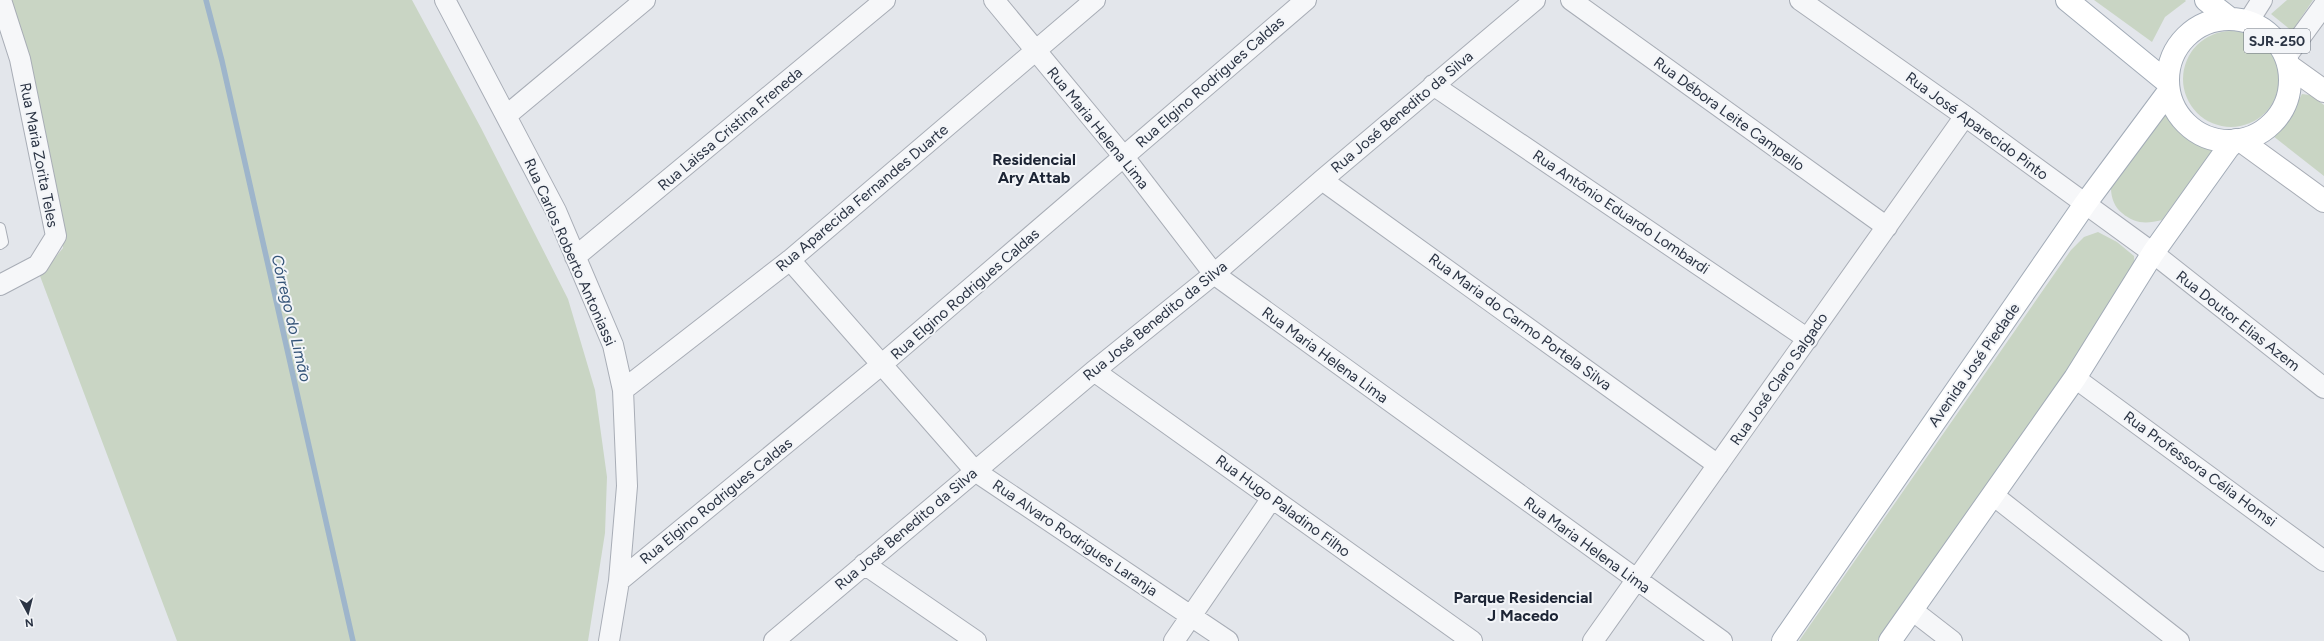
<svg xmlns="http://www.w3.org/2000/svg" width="2324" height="641" font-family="Figtree,sans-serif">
<rect width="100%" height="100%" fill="#e3e6eb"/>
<path fill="#c9d5c4" d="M 12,0 L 412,0 L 481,128 L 568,299 L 595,390 L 607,477 L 605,533 L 588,641 L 177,641 L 40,276 L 63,248 L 58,207 L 25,47 Z
M 2094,0 L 2185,0 L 2186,1 L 2165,17 L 2152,42 Z
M 2287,0 L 2313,0 L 2292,31 L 2271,14 Z
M2183 79a48 48 0 1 1 96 0a48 48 0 1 1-96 0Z
M 2302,94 L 2310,95 L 2324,105 L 2324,176 L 2268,132 L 2291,115 Z
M 2163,111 C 2177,129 2192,143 2213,150 L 2162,220 C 2146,224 2135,224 2122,213 C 2113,206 2109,192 2112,180 C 2114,171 2155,122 2163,111 Z
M 2098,232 L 2117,242 L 2134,256 L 2135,274 L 1877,641 L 1799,641 L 2071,250 L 2084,237 Z"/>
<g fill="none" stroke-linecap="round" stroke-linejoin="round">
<path stroke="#9eb5cb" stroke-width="5.5" d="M 206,0 L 222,61 L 353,641"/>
<defs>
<path id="lane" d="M 0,228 L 3,242 L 0,244"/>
<path id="street" d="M 445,0 L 556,211 L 613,345 L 623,390 L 627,486 L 619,581 L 609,641
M 994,0 L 1124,157 L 1214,274 L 1722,641
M 1571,0 L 1887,227
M 1800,0 L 1965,116 L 2153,253 L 2324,388
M 2248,22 L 2262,0
M 2286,57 L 2324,5
M 1433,85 L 1808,339
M 507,115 L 645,0
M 1322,180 L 1718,465
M 575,257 L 885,0
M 790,260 L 975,471 L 1228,641
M 0,285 L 38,265 L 56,236 L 20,59 L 1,0
M 1094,371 L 1472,641
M 2075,378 L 2324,561
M 623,390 L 790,260 L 1095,0
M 1993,495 L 2179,641
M 864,564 L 976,641
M 619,581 L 881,365 L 1306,0
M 1912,610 L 1952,641
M 774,641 L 1094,371 L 1214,274 L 1322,180 L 1535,0
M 1174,641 L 1272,498
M 1593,641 L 1965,116"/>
<path id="secondary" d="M 2289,66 L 2324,91
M 2240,140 L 2324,201"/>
<path id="primary" d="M 2067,0 L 2167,82
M 2206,0 L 2229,18
M2168 80a61 61 0 1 1 122 0a61 61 0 1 1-122 0Z
M 1783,641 L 2085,204 L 2169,91
M 1890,641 L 2075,378 L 2153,253 L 2228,148 L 2236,140"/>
</defs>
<use href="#lane" stroke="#a8adb6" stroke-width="12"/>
<use href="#street" stroke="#a8adb6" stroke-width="22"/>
<use href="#secondary" stroke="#a8adb6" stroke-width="24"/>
<use href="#primary" stroke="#a2abb7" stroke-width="24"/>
<use href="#lane" stroke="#f6f7f9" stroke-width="10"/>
<use href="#street" stroke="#f6f7f9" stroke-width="20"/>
<use href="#secondary" stroke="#fff" stroke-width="22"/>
<use href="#primary" stroke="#fff" stroke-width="22"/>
</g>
<g text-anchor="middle" stroke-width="4" stroke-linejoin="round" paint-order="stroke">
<rect fill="#f3f5f8" stroke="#676e7a" stroke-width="1" x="2244" y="29" width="66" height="24" rx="3"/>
<g font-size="14" font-weight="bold" fill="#2b3444">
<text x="2277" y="46">SJR-250</text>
</g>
<g font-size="15" fill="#2b3444" stroke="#f3f5f8">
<text transform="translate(1210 82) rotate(-41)" y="5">Rua Elgino Rodrigues Caldas</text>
<text transform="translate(1402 112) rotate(-40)" y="5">Rua José Benedito da Silva</text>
<text transform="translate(1729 114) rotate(36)" y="5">Rua Débora Leite Campello</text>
<text transform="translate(1977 126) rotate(36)" y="5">Rua José Aparecido Pinto</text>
<text transform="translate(1098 128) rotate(51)" y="5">Rua Maria Helena Lima</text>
<text transform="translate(730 129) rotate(-40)" y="5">Rua Laissa Cristina Freneda</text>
<text transform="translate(39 155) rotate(79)" y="5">Rua Maria Zorita Teles</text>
<text transform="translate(862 198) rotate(-40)" y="5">Rua Aparecida Fernandes Duarte</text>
<text transform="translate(1621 212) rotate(34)" y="5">Rua Antônio Eduardo Lombardi</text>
<text transform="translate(570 252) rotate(66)" y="5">Rua Carlos Roberto Antoniassi</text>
<text transform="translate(965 294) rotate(-41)" y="5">Rua Elgino Rodrigues Caldas</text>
<text transform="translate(1155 321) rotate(-39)" y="5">Rua José Benedito da Silva</text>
<text transform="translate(2238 321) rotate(38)" y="5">Rua Doutor Elias Azem</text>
<text transform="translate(1520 322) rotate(36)" y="5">Rua Maria do Carmo Portela Silva</text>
<text transform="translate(1325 355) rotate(36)" y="5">Rua Maria Helena Lima</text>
<text transform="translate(1974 365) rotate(-55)" y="5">Avenida José Piedade</text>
<text transform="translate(1779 379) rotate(-55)" y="5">Rua José Claro Salgado</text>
<text transform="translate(2200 469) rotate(36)" y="5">Rua Professora Célia Homsi</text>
<text transform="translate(716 501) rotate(-39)" y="5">Rua Elgino Rodrigues Caldas</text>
<text transform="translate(1283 506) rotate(36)" y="5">Rua Hugo Paladino Filho</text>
<text transform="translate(906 529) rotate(-40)" y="5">Rua José Benedito da Silva</text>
<text transform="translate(1075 538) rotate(34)" y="5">Rua Alvaro Rodrigues Laranja</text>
<text transform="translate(1587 545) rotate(36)" y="5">Rua Maria Helena Lima</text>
</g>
<g font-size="16" font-weight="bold" fill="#1d2535" stroke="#f3f5f8">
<text x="1034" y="165">Residencial<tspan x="1034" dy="18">Ary Attab</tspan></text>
<text x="1523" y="603">Parque Residencial<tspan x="1523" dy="18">J Macedo</tspan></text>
</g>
<g font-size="16" font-style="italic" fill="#345478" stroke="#f3f5f8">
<text transform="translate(292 318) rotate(77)" y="6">Córrego do Limão</text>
</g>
</g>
<g transform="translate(28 613) rotate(173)" stroke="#f3f5f8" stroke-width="3" paint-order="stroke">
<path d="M0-3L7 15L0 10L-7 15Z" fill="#2b3444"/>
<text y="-6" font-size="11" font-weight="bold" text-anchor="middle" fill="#2b3444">N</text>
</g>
</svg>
